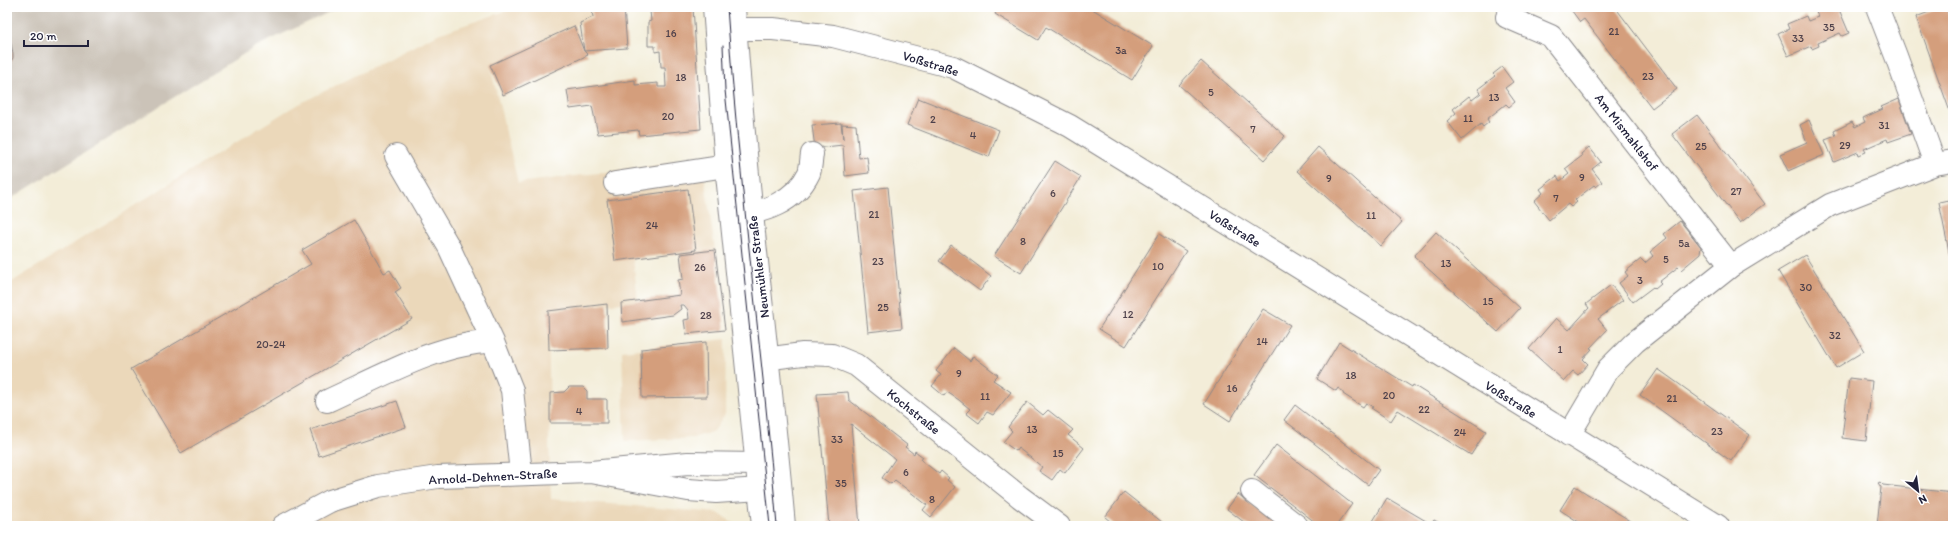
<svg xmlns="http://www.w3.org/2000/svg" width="1960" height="533" font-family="Itim,sans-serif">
<rect width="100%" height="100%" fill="#fff"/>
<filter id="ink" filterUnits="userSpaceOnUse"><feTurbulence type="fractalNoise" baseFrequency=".025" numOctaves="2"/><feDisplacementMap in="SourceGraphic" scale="8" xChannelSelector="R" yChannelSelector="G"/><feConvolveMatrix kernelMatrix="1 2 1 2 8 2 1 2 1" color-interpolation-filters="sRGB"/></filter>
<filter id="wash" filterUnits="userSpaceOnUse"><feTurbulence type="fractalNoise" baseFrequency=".012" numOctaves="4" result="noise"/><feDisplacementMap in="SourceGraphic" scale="16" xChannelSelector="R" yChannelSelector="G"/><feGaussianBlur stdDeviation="0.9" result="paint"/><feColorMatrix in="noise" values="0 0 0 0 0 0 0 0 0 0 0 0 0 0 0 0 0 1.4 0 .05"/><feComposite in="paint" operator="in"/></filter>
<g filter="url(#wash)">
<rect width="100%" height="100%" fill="#f3edd8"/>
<path fill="#ebd8ba" d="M 518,7 L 591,7 L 593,17 L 490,65 L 518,183 L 702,160 L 715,250 L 633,259 L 638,301 L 548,312 L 550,423 L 549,441 L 551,499 L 718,513 L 738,526 L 7,526 L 7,285 L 293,107 L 438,34 Z
M 726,339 L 725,414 L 714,431 L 693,438 L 625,441 L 622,351 Z"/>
<path fill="#cbc3b8" d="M 7,7 L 340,7 L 255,47 L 7,201 Z"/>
<g id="blocks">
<path fill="#d49e7c" d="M 591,7 L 624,7 L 627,48 L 584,51 L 588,55 L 503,95 L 490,65 L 574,26 L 584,51 L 580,23 L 593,17 Z
M 665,7 L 693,7 L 701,129 L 639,135 L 638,130 L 598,134 L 592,106 L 570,109 L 567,90 L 635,80 L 635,85 L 658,83 L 658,87 L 666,87 L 665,67 L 661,67 L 660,51 L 655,52 L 655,46 L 648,46 L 648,22 L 651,21 L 650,11 L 665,10 Z
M 999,7 L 1089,7 L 1153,46 L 1132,80 L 1046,27 L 1038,40 L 995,14 Z
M 1569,7 L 1615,7 L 1677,89 L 1652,108 L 1584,19 L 1580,22 Z
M 1826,7 L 1838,7 L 1849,33 L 1842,36 L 1840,33 L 1818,43 L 1819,46 L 1812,49 L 1811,46 L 1788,56 L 1778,34 L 1789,29 L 1787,24 L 1806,16 L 1808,21 L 1818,17 L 1816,11 Z
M 1942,7 L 1946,7 L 1953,27 L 1953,120 L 1916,17 Z
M 7,38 L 11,44 L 13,54 L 13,58 L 7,67 Z
M 1201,61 L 1285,136 L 1264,160 L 1179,85 Z
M 1502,67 L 1513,82 L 1505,88 L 1515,102 L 1509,107 L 1506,104 L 1487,119 L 1489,122 L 1483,127 L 1481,124 L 1462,140 L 1447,121 L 1456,113 L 1453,109 L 1469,96 L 1472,100 L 1481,93 L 1478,89 L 1495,76 L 1493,74 Z
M 918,98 L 999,130 L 989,157 L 907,125 Z
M 1899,99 L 1911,134 L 1888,142 L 1887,139 L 1864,149 L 1866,152 L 1859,155 L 1858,152 L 1834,162 L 1825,140 L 1836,136 L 1834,131 L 1852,122 L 1855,127 L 1865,122 L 1863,118 L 1883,109 L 1881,107 Z
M 1697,115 L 1765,204 L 1740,223 L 1672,134 Z
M 1809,120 L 1824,155 L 1788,171 L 1780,154 L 1807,142 L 1800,125 Z
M 841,123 L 843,139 L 842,124 L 856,125 L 859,158 L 867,157 L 869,173 L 845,176 L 843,145 L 815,148 L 812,125 Z
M 1318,147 L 1402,222 L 1381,246 L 1297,171 Z
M 1589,147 L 1601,162 L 1592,169 L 1602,182 L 1596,187 L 1594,185 L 1575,200 L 1577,202 L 1571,207 L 1568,204 L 1549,220 L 1534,201 L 1543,193 L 1540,189 L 1557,176 L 1560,181 L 1569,174 L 1565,169 L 1582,156 L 1581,154 Z
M 1055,161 L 1081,177 L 1021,273 L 994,256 Z
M 888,187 L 902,328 L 868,332 L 854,191 Z
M 688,189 L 696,250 L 615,261 L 607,200 Z
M 1953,199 L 1953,267 L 1952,267 L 1939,202 Z
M 354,220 L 384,273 L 390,270 L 401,288 L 395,292 L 412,319 L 181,453 L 131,369 L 311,264 L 302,250 Z
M 1680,221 L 1701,247 L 1700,254 L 1681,270 L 1678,267 L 1659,282 L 1661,284 L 1655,289 L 1653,287 L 1633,302 L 1619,283 L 1628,276 L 1625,272 L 1641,259 L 1645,263 L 1653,256 L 1650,252 L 1667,238 L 1664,234 Z
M 1436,232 L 1520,308 L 1498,332 L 1414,256 Z
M 1159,234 L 1186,251 L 1126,346 L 1099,329 Z
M 951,245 L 991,276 L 980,291 L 939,261 Z
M 715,250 L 725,330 L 686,334 L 684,320 L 689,319 L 688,310 L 684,305 L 680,305 L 681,309 L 673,315 L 622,322 L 621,303 L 680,295 L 678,280 L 683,279 L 680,254 Z
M 1805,255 L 1864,351 L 1836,368 L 1778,271 Z
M 1611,285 L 1623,300 L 1598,319 L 1607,330 L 1590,348 L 1592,349 L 1583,359 L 1588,364 L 1578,375 L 1573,371 L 1564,381 L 1529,349 L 1556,318 L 1569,330 L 1589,308 L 1586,304 Z
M 607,304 L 608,348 L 549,350 L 548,311 Z
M 1263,309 L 1290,325 L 1230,421 L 1204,404 Z
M 706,342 L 707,397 L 642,398 L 641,349 Z
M 1339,342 L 1412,387 L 1413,385 L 1486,431 L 1471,455 L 1398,410 L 1391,421 L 1371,408 L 1373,407 L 1366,403 L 1363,407 L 1343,394 L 1344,392 L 1338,388 L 1336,391 L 1317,379 Z
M 954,348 L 970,361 L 973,356 L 998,375 L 993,380 L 1011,392 L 993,415 L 987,412 L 979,423 L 966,413 L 970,409 L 959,400 L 947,392 L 944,396 L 932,386 L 941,375 L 936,371 Z
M 1658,369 L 1750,435 L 1731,461 L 1640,395 Z
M 1849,378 L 1872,381 L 1866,441 L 1842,438 Z
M 569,387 L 583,387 L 587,391 L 587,399 L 606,399 L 607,400 L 607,423 L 550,423 L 550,393 L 564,392 Z
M 848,392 L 849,400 L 907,445 L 905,447 L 914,454 L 915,451 L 923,457 L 921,460 L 939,474 L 941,471 L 949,478 L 947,480 L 955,487 L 931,517 L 923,510 L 927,505 L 895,480 L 891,484 L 882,478 L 895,459 L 851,424 L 860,526 L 829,526 L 817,394 Z
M 397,401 L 406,427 L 319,456 L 310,430 Z
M 1027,402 L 1043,415 L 1048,410 L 1073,430 L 1068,435 L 1084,448 L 1065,473 L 1060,469 L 1052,480 L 1039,471 L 1042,467 L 1031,458 L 1018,448 L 1016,451 L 1003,442 L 1012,431 L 1008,427 Z
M 1295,405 L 1379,470 L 1368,485 L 1284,420 Z
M 1276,445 L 1352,504 L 1336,526 L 1320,526 L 1254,475 Z
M 1880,482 L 1883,485 L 1953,493 L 1953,526 L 1877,526 L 1881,487 L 1878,483 Z
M 1575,486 L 1611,509 L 1639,526 L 1585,526 L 1560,510 Z
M 1124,492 L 1167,526 L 1116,526 L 1105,517 Z
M 1238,494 L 1280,526 L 1249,526 L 1227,509 Z
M 1387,498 L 1431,524 L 1434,520 L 1445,526 L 1370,526 Z"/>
</g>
</g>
<g filter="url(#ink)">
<use href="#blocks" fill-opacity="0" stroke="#8a888a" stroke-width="1"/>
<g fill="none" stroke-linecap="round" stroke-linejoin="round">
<defs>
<path id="minor" d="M 1877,7 L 1896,56 L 1935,164
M 1507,17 L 1551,36 L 1731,266
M 717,29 L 773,29 L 833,36 L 953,67 L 1070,126 L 1718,526
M 396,156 L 449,247 L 493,342 L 512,390 L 521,473
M 615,183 L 746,163
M 734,215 C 764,213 795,202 809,173 C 811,167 811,160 812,154
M 749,361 L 803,354 L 832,355 L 856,365 L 1020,497 L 1059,526
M 327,401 C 374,380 442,341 493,342
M 1569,435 L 1608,369 L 1635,342 L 1731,266 L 1830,205 L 1935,164 L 1953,161
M 1252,491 L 1297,526
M 283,526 L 330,501 L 378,486 L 438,477 L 591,472 L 688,463 L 758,464 L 765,465 L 779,475 L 773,483 L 760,489 L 716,492 L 688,490 L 591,472"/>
<path id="major" d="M 714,7 L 726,165 L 763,526
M 734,7 C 745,180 769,353 784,526"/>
</defs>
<use href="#minor" stroke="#8a888a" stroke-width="24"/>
<use href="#major" stroke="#8a888a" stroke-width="24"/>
<use href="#minor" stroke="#fff" stroke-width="22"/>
<use href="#major" stroke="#fff" stroke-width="22"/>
<path stroke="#22223b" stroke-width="1" d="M 727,7 C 738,180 763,353 777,526
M 723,45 L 725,90 L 770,526"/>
</g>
</g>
<g text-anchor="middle" stroke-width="3.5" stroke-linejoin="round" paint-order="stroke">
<g font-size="11" fill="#4e414b">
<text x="1829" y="31">35</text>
<text x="1614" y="35">21</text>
<text x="671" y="37">16</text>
<text x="1798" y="42">33</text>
<text x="1121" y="54">3a</text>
<text x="1648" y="80">23</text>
<text x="681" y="81">18</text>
<text x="1211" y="96">5</text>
<text x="1494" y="101">13</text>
<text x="668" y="120">20</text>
<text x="1468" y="122">11</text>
<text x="933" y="123">2</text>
<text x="1884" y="129">31</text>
<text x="1253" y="133">7</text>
<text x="973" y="139">4</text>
<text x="1845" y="149">29</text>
<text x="1701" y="150">25</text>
<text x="1582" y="181">9</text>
<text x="1329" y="182">9</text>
<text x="1736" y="195">27</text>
<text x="1053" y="197">6</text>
<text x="1556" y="202">7</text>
<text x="874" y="218">21</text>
<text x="1371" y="219">11</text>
<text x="652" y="229">24</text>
<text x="1023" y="245">8</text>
<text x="1684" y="247">5a</text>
<text x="1666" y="263">5</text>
<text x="878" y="265">23</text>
<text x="1446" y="267">13</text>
<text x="1158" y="270">10</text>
<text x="700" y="271">26</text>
<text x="1640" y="284">3</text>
<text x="1806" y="291">30</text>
<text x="1488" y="305">15</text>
<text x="883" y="311">25</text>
<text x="1128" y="318">12</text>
<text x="706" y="319">28</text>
<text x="1835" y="339">32</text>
<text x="1262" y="345">14</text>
<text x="271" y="348">20-24</text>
<text x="1560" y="353">1</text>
<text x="959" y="377">9</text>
<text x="1351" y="379">18</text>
<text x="1232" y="392">16</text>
<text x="1389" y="399">20</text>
<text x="985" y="400">11</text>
<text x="1672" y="402">21</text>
<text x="1424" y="413">22</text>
<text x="579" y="415">4</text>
<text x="1032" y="433">13</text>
<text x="1717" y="435">23</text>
<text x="1460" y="436">24</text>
<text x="837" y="443">33</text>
<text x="1058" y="457">15</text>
<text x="906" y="476">6</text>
<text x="841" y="487">35</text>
<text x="932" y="503">8</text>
</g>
<g font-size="13" fill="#22223b" stroke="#fff">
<text transform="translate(931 63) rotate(17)" y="5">Voßstraße</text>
<text transform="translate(1627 132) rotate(52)" y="5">Am Mismahlshof</text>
<text transform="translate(1235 228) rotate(32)" y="5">Voßstraße</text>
<text transform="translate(758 267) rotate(-97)" y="5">Neumühler Straße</text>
<text transform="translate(1511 399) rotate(32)" y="5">Voßstraße</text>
<text transform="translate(914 411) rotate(39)" y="5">Kochstraße</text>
<text transform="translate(493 476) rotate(-3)" y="5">Arnold-Dehnen-Straße</text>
</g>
</g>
<rect width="1960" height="533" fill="none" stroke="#fff" stroke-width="24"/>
<g transform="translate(1918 491) rotate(151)" stroke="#ffffff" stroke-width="3" paint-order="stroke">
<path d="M0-3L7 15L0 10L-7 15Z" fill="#22223b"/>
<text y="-6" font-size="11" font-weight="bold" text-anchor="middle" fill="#22223b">N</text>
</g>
<path d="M24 40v6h64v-6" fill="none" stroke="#22223b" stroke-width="2"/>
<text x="30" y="40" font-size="12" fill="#22223b" stroke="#ffffff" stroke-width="3" paint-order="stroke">20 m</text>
</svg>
